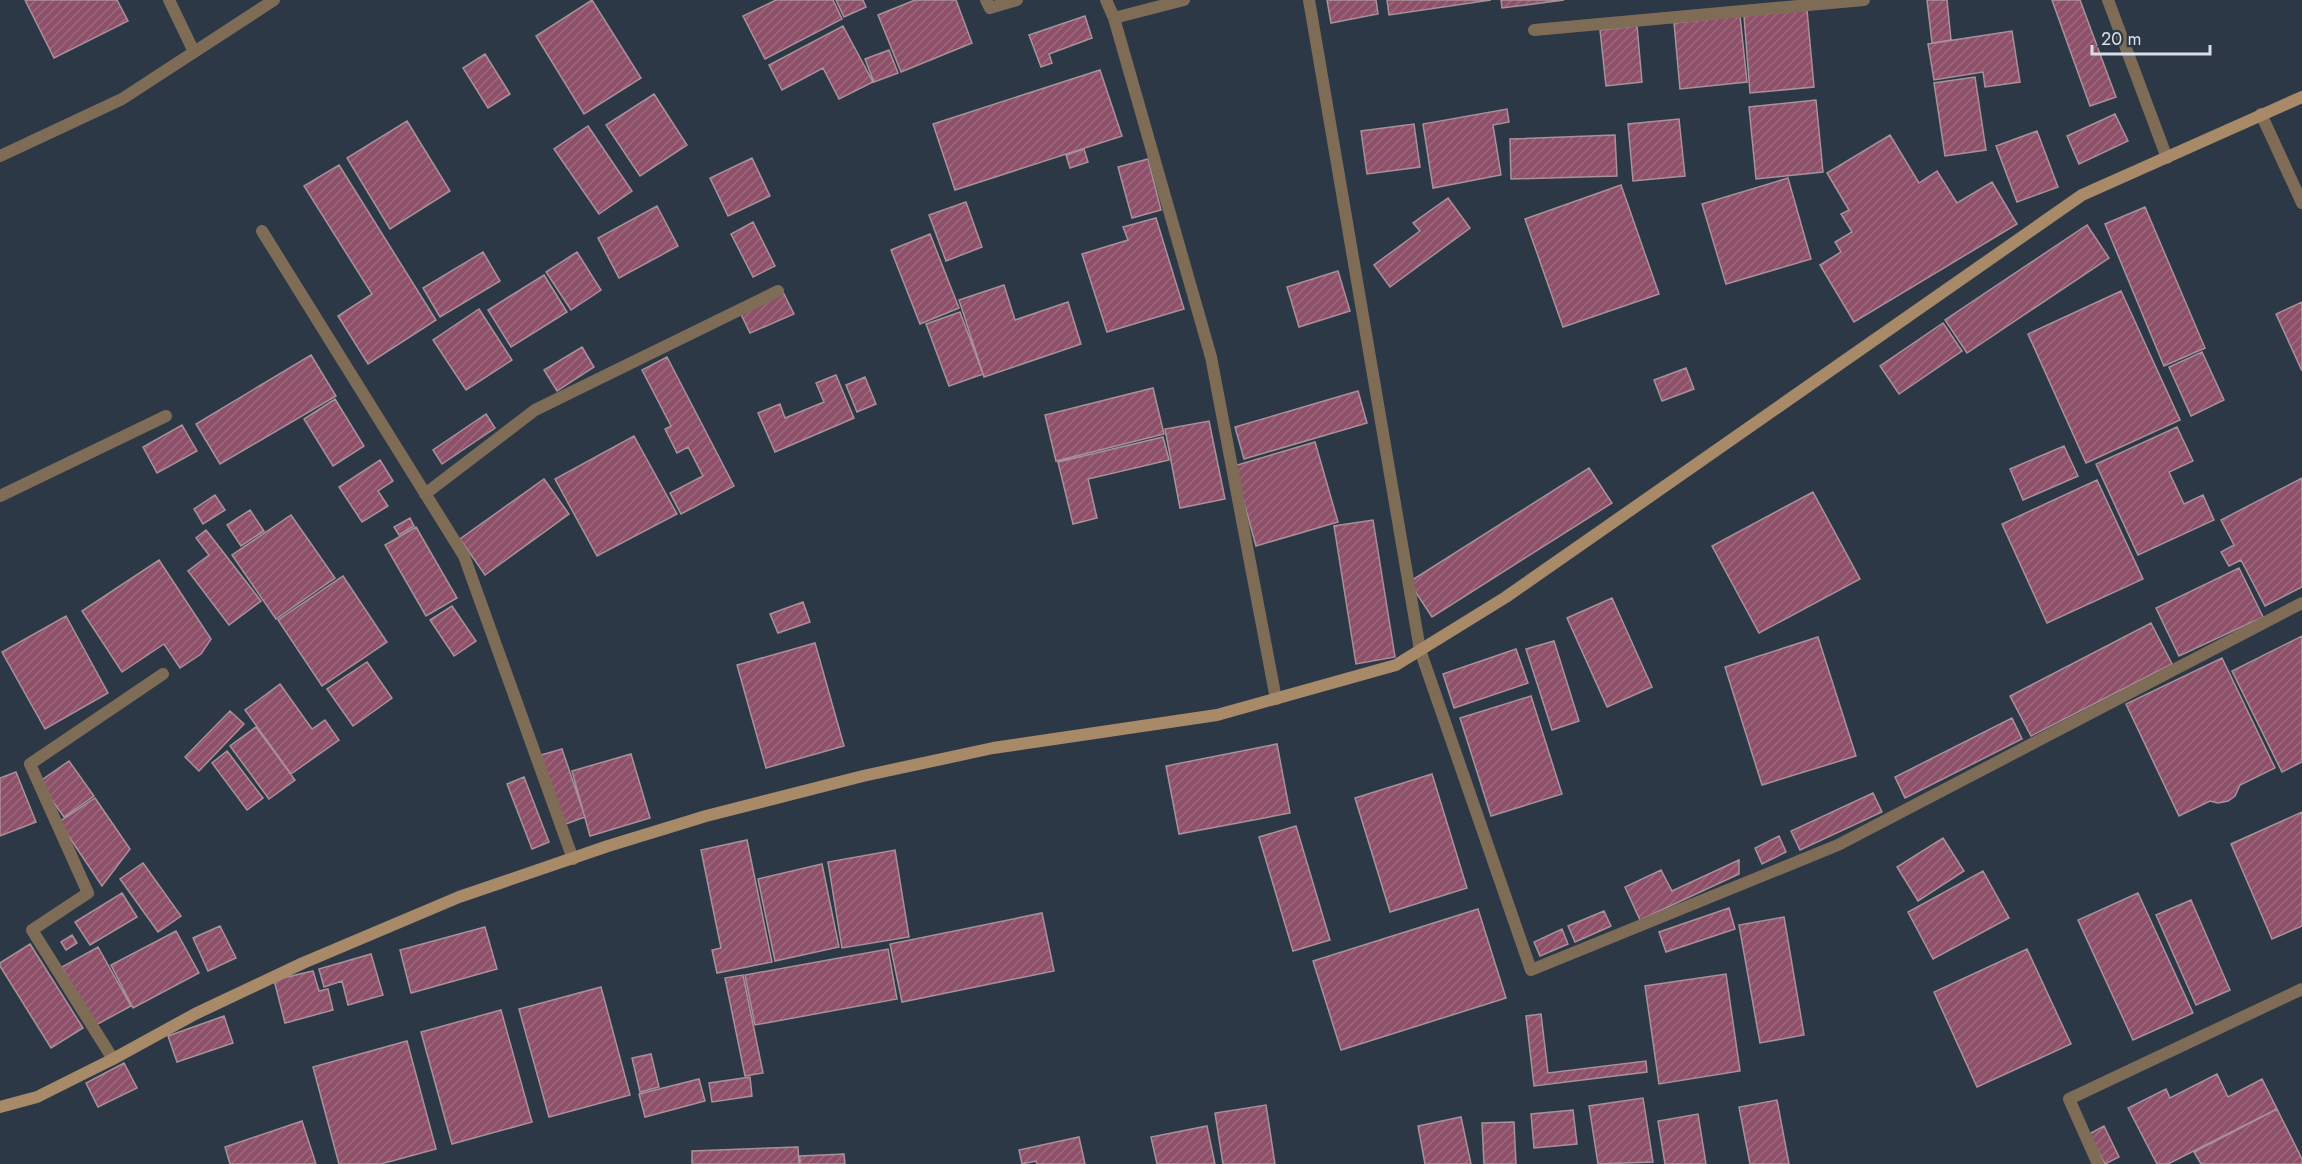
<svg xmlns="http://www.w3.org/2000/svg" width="2302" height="1164" font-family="Jost,sans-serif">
<defs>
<pattern id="building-hatch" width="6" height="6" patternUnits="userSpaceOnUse" patternTransform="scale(1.5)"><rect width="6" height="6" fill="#8e5069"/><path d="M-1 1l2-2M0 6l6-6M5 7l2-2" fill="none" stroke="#9d697e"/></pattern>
</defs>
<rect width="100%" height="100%" fill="#2d3847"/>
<path fill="url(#building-hatch)" stroke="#a99199" stroke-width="1.5" d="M 25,0 L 117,0 L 128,21 L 54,58 Z
M 592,0 L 641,78 L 584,114 L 536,36 Z
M 776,0 L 833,0 L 842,19 L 765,59 L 743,16 Z
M 836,0 L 863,0 L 866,7 L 844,17 Z
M 915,0 L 956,0 L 972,43 L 901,72 L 878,15 Z
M 1327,0 L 1376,0 L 1378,14 L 1331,23 Z
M 1387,0 L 1491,0 L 1389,15 Z
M 1501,0 L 1564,0 L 1502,8 Z
M 1927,0 L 1947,0 L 1951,40 L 1932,43 Z
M 2052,0 L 2080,0 L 2116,97 L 2090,106 Z
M 1807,10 L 1814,87 L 1750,93 L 1744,16 Z
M 1085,16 L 1092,38 L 1049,54 L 1052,63 L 1041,67 L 1029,35 Z
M 1740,16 L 1747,82 L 1680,89 L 1674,23 Z
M 843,26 L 873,82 L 839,99 L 823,68 L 782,90 L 769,65 Z
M 1637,26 L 1642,82 L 1606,86 L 1600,30 Z
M 2012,31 L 2020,82 L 1985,87 L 1983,72 L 1934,80 L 1928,44 Z
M 889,50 L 898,73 L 874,82 L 865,59 Z
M 485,54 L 510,94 L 488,108 L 463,68 Z
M 1100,70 L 1122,136 L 955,190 L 933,124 Z
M 1975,77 L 1986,150 L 1945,156 L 1934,83 Z
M 654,94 L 687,145 L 640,176 L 606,125 Z
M 1816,100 L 1823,172 L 1756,179 L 1749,107 Z
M 1507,109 L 1509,122 L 1493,125 L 1501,175 L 1433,188 L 1423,124 Z
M 2115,114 L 2128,141 L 2079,164 L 2067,136 Z
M 1679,119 L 1685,176 L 1633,181 L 1628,124 Z
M 407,121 L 450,191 L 390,229 L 347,158 Z
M 1414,124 L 1420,167 L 1367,174 L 1361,131 Z
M 588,126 L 632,191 L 599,214 L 554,149 Z
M 2037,131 L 2058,187 L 2017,202 L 1996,146 Z
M 1615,135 L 1617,176 L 1511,179 L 1510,139 Z
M 1890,135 L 1919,183 L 1937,171 L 1957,203 L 1992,182 L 2017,224 L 1854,322 L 1820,265 L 1841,252 L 1835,242 L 1852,232 L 1841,214 L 1849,210 L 1827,173 Z
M 1084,149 L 1088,162 L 1070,168 L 1066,155 Z
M 752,158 L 770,196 L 728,216 L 710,178 Z
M 1148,159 L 1161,210 L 1132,218 L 1118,167 Z
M 339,165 L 436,320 L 368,364 L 338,316 L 372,294 L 304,186 Z
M 1788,178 L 1811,259 L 1726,284 L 1702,204 Z
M 1621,185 L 1659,294 L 1563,327 L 1525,219 Z
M 1448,198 L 1470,228 L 1390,287 L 1374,265 L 1420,231 L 1413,223 Z
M 966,202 L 982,247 L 946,261 L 929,215 Z
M 657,206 L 678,246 L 619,278 L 598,238 Z
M 2145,207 L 2205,348 L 2164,366 L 2105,224 Z
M 1156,218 L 1184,309 L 1107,332 L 1082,254 L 1128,240 L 1123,227 Z
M 753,222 L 775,266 L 753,277 L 731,234 Z
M 2087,225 L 2109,258 L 1967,353 L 1945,320 Z
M 930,234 L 959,308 L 920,324 L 891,250 Z
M 483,252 L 500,281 L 440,317 L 423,288 Z
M 577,252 L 601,290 L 571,310 L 546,272 Z
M 1338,271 L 1350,311 L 1299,327 L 1287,287 Z
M 544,275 L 567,312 L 511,347 L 488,310 Z
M 1004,285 L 1015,320 L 1068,302 L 1081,344 L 984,377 L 959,300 Z
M 2121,291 L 2180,420 L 2086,463 L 2028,334 Z
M 783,292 L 794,314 L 750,333 L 740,312 Z
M 2302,302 L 2302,371 L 2276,314 Z
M 479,309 L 512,360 L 466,390 L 433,340 Z
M 960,312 L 983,374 L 949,386 L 926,324 Z
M 1943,323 L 1962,351 L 1899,394 L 1880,366 Z
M 582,347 L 594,367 L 557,391 L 544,370 Z
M 2202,352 L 2224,400 L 2191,416 L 2169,367 Z
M 311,355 L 336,396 L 220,464 L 196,424 Z
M 667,357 L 734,486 L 681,514 L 670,493 L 703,476 L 688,447 L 677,453 L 665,429 L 671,426 L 642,370 Z
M 1686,368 L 1694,389 L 1662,401 L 1654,380 Z
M 836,375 L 854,418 L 775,452 L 758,413 L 780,404 L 785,418 L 824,402 L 816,383 Z
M 865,377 L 876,404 L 857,412 L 846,385 Z
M 1153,388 L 1164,434 L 1056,461 L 1045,415 Z
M 1358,391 L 1367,423 L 1244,459 L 1235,427 Z
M 335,399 L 364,446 L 333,466 L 304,419 Z
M 486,414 L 495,428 L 442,464 L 433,450 Z
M 1209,421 L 1225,499 L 1180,508 L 1165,429 Z
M 182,425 L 197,451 L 157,473 L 143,447 Z
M 2177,427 L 2193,461 L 2169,472 L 2184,504 L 2203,495 L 2214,520 L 2138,555 L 2096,464 Z
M 634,436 L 677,514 L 597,556 L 555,479 Z
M 1163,437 L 1169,460 L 1088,479 L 1097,518 L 1073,524 L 1058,462 Z
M 1315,442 L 1338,522 L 1256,546 L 1234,466 Z
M 2064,446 L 2078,476 L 2023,500 L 2010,469 Z
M 380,460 L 393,481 L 378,491 L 388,506 L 362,522 L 339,487 Z
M 1589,468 L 1612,503 L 1432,617 L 1409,582 Z
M 2302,478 L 2302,587 L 2265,606 L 2241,560 L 2229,566 L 2221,552 L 2234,545 L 2221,520 Z
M 544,479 L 569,514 L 485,575 L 460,539 Z
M 2097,480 L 2143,579 L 2047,623 L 2002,524 Z
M 1813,492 L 1860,579 L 1759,633 L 1712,546 Z
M 215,495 L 225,510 L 203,524 L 194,509 Z
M 250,510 L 264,531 L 241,546 L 227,525 Z
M 291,515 L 335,578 L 276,619 L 232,555 Z
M 410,518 L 414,526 L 399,535 L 394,527 Z
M 1373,520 L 1395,657 L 1356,664 L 1334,526 Z
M 416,527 L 457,598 L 426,616 L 385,545 Z
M 206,530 L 261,601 L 229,625 L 188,571 L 209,555 L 196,538 Z
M 159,560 L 211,639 L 201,654 L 180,668 L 164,644 L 122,672 L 82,611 Z
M 2239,568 L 2263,617 L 2179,656 L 2156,608 Z
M 343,576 L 387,642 L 322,686 L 278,620 Z
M 1612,598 L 1652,687 L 1607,707 L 1567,618 Z
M 803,602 L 810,622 L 778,633 L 770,614 Z
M 452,606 L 476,641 L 454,656 L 430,620 Z
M 66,616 L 108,693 L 45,729 L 2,652 Z
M 2151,623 L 2172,664 L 2031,736 L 2010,696 Z
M 2302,636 L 2302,762 L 2282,772 L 2232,671 Z
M 1818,637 L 1856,756 L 1762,785 L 1725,667 Z
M 1554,641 L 1579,721 L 1552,730 L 1526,649 Z
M 815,643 L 844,746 L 766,768 L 737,665 Z
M 1516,649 L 1528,683 L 1454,708 L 1443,674 Z
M 2222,658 L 2275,768 L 2240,785 L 2235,796 L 2228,801 L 2218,803 L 2210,801 L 2179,816 L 2126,704 Z
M 367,662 L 392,698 L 353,726 L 327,689 Z
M 280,684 L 312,729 L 325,720 L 339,740 L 291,774 L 245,710 Z
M 1531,696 L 1562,794 L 1491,816 L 1460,718 Z
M 230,711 L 244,724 L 199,771 L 185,757 Z
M 2012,718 L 2022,739 L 1905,798 L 1895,777 Z
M 256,727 L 295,780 L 269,799 L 230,746 Z
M 1277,744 L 1290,813 L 1179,834 L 1166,766 Z
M 562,749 L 585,817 L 563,825 L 541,755 Z
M 227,751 L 263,798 L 247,810 L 212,763 Z
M 631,754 L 650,818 L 590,836 L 572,771 Z
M 69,761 L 94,796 L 64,817 L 39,782 Z
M 16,772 L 36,822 L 0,836 L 0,778 Z
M 1432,774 L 1467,888 L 1390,912 L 1355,798 Z
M 524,777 L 549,842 L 532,849 L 507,784 Z
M 1873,793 L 1882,812 L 1800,850 L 1791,831 Z
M 95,798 L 130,849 L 102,886 L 59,822 Z
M 2302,812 L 2302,926 L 2272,939 L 2231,844 Z
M 1296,826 L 1330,940 L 1293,951 L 1259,837 Z
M 1779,836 L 1786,852 L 1762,864 L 1755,848 Z
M 1943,838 L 1964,871 L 1918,901 L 1897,867 Z
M 747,840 L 772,962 L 717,973 L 712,950 L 721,948 L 701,850 Z
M 895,850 L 909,937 L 842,948 L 828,862 Z
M 1739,860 L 1739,874 L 1640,920 L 1625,887 L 1661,870 L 1672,891 Z
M 143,863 L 181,916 L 158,932 L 120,879 Z
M 822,864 L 839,947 L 775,961 L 758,879 Z
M 1983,871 L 2009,918 L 1933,959 L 1908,912 Z
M 122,893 L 137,917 L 90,945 L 75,922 Z
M 2138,893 L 2193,1013 L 2133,1040 L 2078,920 Z
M 2191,900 L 2230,990 L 2196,1005 L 2156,915 Z
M 1729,908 L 1735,929 L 1666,952 L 1659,932 Z
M 1478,909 L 1506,998 L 1341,1050 L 1313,961 Z
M 1604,911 L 1611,926 L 1575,942 L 1568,926 Z
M 1042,913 L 1054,971 L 902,1002 L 890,944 Z
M 1784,917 L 1804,1035 L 1760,1043 L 1739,925 Z
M 220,926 L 236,958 L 208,971 L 193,938 Z
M 485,927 L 497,969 L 411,993 L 400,950 Z
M 1562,929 L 1568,944 L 1540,956 L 1534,942 Z
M 176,931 L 199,973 L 133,1008 L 111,965 Z
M 72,935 L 77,943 L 66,950 L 61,942 Z
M 30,944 L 83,1028 L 51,1048 L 0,966 L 0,963 Z
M 98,947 L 131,1006 L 94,1026 L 62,967 Z
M 888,949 L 897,999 L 755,1025 L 745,975 Z
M 2027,949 L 2071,1044 L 1977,1087 L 1934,992 Z
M 371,954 L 383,995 L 348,1005 L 342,981 L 324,987 L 319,969 Z
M 313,971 L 319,991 L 328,989 L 333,1010 L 285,1023 L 274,980 Z
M 1726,974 L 1740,1071 L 1659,1084 L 1645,986 Z
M 743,975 L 763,1073 L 745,1076 L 725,978 Z
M 601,987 L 630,1095 L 549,1117 L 519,1009 Z
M 501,1010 L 532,1122 L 452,1144 L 421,1032 Z
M 1541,1014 L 1548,1073 L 1646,1061 L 1647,1072 L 1534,1086 L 1526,1016 Z
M 224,1016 L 233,1043 L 177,1062 L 168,1036 Z
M 407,1041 L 436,1149 L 381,1164 L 339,1164 L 313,1067 Z
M 651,1054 L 659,1087 L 640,1092 L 632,1058 Z
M 124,1063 L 137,1088 L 98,1107 L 86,1083 Z
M 2217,1074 L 2228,1097 L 2262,1079 L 2277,1109 L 2168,1164 L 2157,1164 L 2128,1108 L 2166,1089 L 2170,1098 Z
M 750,1077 L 752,1096 L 712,1102 L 709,1083 Z
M 699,1079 L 705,1101 L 645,1117 L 639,1094 Z
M 1643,1098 L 1653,1162 L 1598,1164 L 1589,1106 Z
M 1777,1100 L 1789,1164 L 1750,1164 L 1739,1107 Z
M 1266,1105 L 1275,1164 L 1223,1164 L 1215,1113 Z
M 2277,1109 L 2302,1159 L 2302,1164 L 2201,1164 L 2194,1152 Z
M 1573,1110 L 1577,1144 L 1534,1148 L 1531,1114 Z
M 1698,1114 L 1706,1164 L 1665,1164 L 1658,1121 Z
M 1461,1117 L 1471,1164 L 1425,1164 L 1418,1126 Z
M 302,1121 L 316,1164 L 230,1164 L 225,1147 Z
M 1514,1122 L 1516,1164 L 1484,1164 L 1482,1123 Z
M 1207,1126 L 1215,1164 L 1157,1164 L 1151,1137 Z
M 2104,1126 L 2119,1157 L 2105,1164 L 2089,1134 Z
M 1079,1137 L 1085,1164 L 1037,1164 L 1036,1161 L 1022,1164 L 1019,1150 Z
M 798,1147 L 799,1164 L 692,1164 L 692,1151 Z
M 844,1154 L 845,1164 L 800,1164 L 800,1156 Z"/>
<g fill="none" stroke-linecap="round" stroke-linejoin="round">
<path stroke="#7f6c57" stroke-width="12" d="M 169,0 L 194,52
M 986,0 L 990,8 L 1017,0
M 1106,0 L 1114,18 L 1184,0
M 1309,0 L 1420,650 L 1531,970 L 1838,845 L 2302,603
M 2108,0 L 2167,158
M 1114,18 L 1211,357 L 1276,699
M 1534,30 L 1864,0
M 2261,114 L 2302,203
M 0,156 L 122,99 L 274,0
M 262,231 L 464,556 L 573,859
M 425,494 L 535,410 L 778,291
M 0,496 L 166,416
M 113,1059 L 32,930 L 88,893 L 30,764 L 163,674
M 2098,1164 L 2069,1099 L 2302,989"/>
<path stroke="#a88968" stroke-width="12" d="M 0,1107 L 37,1097 L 113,1059 L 195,1014 L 303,963 L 459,897 L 608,846 L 706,816 L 863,776 L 993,748 L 1217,715 L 1396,665 L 1506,597 L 2082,195 L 2302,97"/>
</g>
<path d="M2092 45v9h118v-9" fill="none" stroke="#d7dee8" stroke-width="3"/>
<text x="2101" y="45" font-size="18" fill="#d7dee8" stroke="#2d3847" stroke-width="4.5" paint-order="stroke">20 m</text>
</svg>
